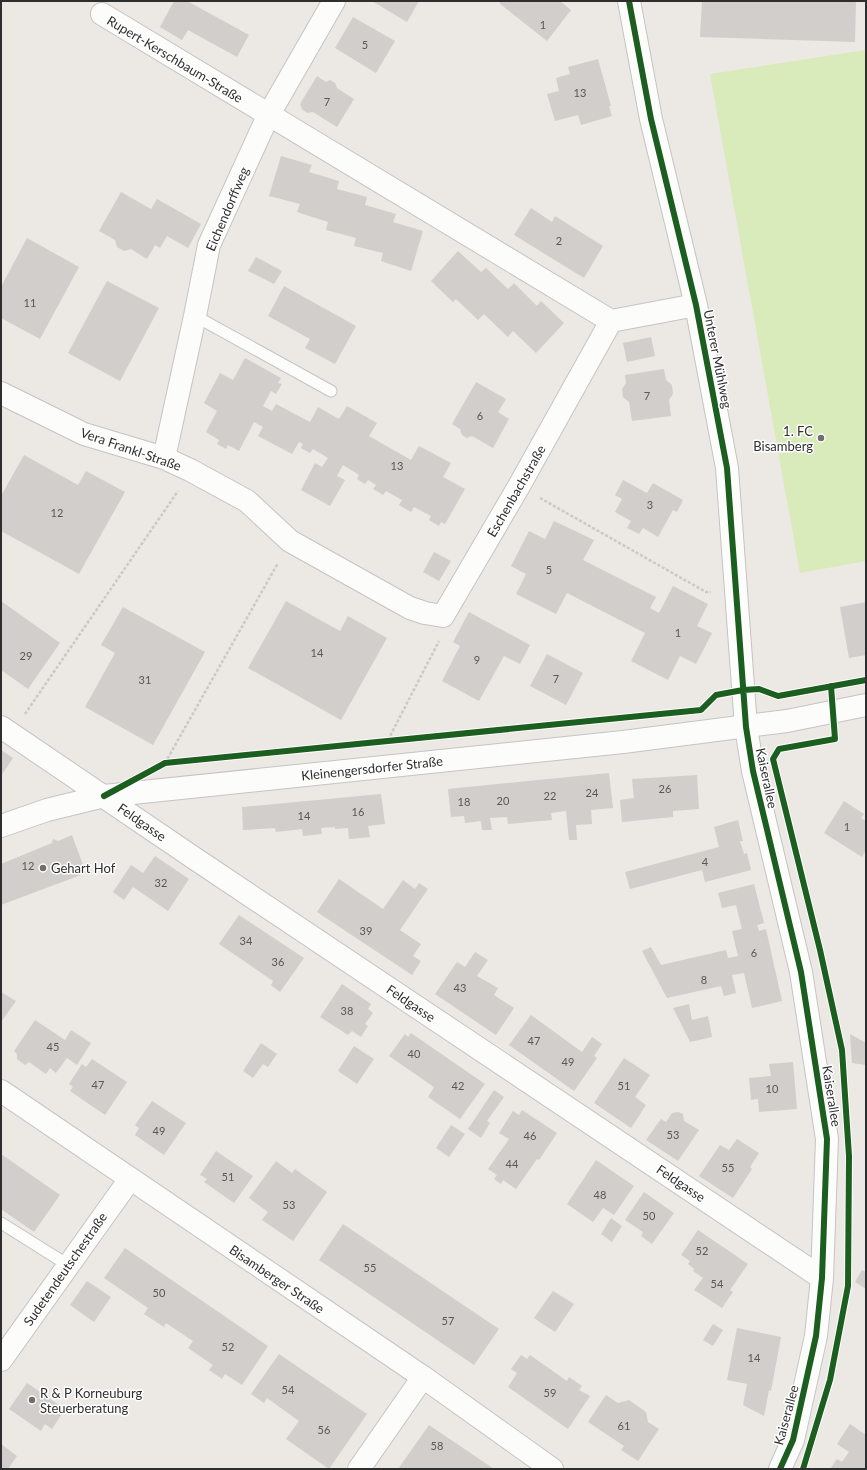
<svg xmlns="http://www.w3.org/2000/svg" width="867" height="1470" font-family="Lato,sans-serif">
<rect width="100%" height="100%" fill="#ece8e4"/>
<path fill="#d9eabb" d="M 866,50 L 866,561 L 800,573 L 710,74 Z"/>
<path fill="#d1cecb" d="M 174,1 L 187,1 L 249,35 L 237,57 L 188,30 L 182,40 L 160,27 Z
M 372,1 L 419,1 L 407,22 Z
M 501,1 L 560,1 L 571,10 L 547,41 L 499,3 Z
M 702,1 L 856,1 L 855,42 L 700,37 Z
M 353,17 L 395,41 L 376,73 L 335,48 Z
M 598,59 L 611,106 L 609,106 L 612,116 L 581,125 L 578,115 L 555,121 L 547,94 L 559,91 L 556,78 L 570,74 L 568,67 Z
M 317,76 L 326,82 L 330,80 L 335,83 L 337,88 L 354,99 L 337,127 L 313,112 L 307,113 L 302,109 L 300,104 Z
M 281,156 L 312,165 L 309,172 L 339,181 L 337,189 L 367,197 L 365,205 L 396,214 L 393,222 L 423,231 L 411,271 L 381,261 L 383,253 L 354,246 L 356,238 L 326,230 L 328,222 L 297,212 L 300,204 L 269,196 Z
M 121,192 L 151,209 L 157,199 L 201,224 L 188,248 L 167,236 L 160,248 L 155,245 L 147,259 L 131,249 L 124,251 L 117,247 L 115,240 L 99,231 Z
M 531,208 L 552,222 L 555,216 L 603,246 L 584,278 L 514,235 Z
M 27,238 L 79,267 L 40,339 L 1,318 L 1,287 Z
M 458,251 L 481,272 L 486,268 L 508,289 L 514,283 L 537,306 L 541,301 L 564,323 L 536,353 L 513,331 L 508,337 L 484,314 L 478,320 L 456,299 L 453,302 L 431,281 Z
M 256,257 L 282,271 L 274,284 L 248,271 Z
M 107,281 L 159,308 L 120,381 L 68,353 Z
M 284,286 L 356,326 L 335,364 L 305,348 L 310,339 L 268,316 Z
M 651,337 L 655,356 L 627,362 L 623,343 Z
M 245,358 L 281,378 L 278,383 L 282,384 L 276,394 L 271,391 L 263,406 L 272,411 L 276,404 L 310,422 L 318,407 L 339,419 L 347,406 L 377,423 L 369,436 L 411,460 L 419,446 L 451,463 L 443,477 L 465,489 L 445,524 L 441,522 L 439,526 L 429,520 L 431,516 L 414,507 L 411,512 L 399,505 L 402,500 L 386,491 L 383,495 L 373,489 L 376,485 L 368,480 L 365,484 L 357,479 L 359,475 L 343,465 L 337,476 L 345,480 L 330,506 L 301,490 L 315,463 L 322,467 L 328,458 L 313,449 L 310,453 L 301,448 L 303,444 L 299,442 L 292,454 L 258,436 L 263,427 L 254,422 L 239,451 L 228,445 L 226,449 L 217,444 L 219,440 L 206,432 L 217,411 L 204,403 L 220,373 L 233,380 Z
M 664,369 L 666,380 L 672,385 L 673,394 L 669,400 L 671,416 L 632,421 L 629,402 L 623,397 L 622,389 L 626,383 L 625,375 Z
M 476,382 L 506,399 L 498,412 L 509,419 L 493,448 L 472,436 L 467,438 L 462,435 L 460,429 L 452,424 Z
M 24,455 L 78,485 L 86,471 L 125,492 L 79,574 L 1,531 L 1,496 Z
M 623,480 L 647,493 L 653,483 L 683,500 L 677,512 L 673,510 L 658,537 L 643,528 L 639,534 L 627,528 L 631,521 L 615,512 L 622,499 L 615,495 Z
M 554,521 L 594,540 L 583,560 L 656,597 L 650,608 L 659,613 L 673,586 L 708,604 L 697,626 L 712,633 L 696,664 L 680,656 L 668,680 L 631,661 L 645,633 L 567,593 L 556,614 L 516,594 L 526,574 L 511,566 L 529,531 L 545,539 Z
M 434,552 L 451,561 L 439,581 L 423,572 Z
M 1,601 L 60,643 L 28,689 L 1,670 Z
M 286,601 L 340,631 L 348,616 L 387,638 L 341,720 L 248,668 Z
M 866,602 L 866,655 L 849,658 L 840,607 Z
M 123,607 L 205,652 L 153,745 L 85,707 L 115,653 L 101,645 Z
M 469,612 L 530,645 L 520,664 L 504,656 L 479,701 L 442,681 L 460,646 L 453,642 Z
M 547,654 L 583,673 L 566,705 L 530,686 Z
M 1,750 L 13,758 L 1,776 Z
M 609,773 L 613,808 L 591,810 L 592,824 L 576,825 L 577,840 L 569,840 L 566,811 L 551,813 L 552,820 L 508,824 L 507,817 L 490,818 L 492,830 L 482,830 L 481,821 L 465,823 L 464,816 L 451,817 L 448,789 Z
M 697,775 L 699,809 L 673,811 L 673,817 L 622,822 L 620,800 L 634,798 L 632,779 Z
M 381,794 L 385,824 L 368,826 L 370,837 L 349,839 L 348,828 L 335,829 L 335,827 L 321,828 L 322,834 L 303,836 L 302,829 L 276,832 L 275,828 L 243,830 L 242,807 Z
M 844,801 L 864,814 L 861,818 L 866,821 L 866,850 L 862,857 L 824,833 Z
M 738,820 L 743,841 L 740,841 L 744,854 L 747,853 L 751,870 L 705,882 L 702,870 L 630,889 L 625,872 L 719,847 L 714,827 Z
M 72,835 L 86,873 L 1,905 L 1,864 L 52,843 L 53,839 L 58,841 Z
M 155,856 L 189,879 L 168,911 L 133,887 L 124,900 L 113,892 L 131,865 L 143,873 Z
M 339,879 L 383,909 L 403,880 L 415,889 L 419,883 L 428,889 L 400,930 L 421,944 L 413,956 L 421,961 L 412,975 L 317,912 Z
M 754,884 L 764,923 L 757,925 L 759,931 L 766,929 L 782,1001 L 752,1008 L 744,973 L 732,975 L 736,993 L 724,996 L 721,986 L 667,998 L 642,951 L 651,947 L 661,965 L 726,950 L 728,958 L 738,956 L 732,931 L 742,929 L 736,905 L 722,908 L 718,893 Z
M 239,915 L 304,958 L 280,992 L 271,985 L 273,981 L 219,944 Z
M 475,952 L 488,960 L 477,976 L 498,988 L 494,995 L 514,1008 L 496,1035 L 435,994 L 457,962 L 465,967 Z
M 342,984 L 371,1004 L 368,1009 L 373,1013 L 365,1024 L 368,1026 L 361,1037 L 352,1031 L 348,1035 L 320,1017 Z
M 1,992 L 16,1001 L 1,1022 Z
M 689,1004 L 692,1020 L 708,1016 L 712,1037 L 690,1042 L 673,1008 Z
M 531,1015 L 582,1052 L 592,1037 L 602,1044 L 594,1056 L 597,1058 L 574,1091 L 509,1045 Z
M 35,1020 L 65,1040 L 71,1030 L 91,1043 L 77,1065 L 67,1058 L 56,1073 L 50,1068 L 46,1074 L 29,1062 L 25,1065 L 17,1059 L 17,1054 L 14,1051 Z
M 411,1033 L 485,1084 L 460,1119 L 428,1097 L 434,1087 L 389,1056 L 405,1034 L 408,1037 Z
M 850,1034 L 866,1043 L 866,1065 L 852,1063 Z
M 261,1043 L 277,1054 L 268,1067 L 263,1064 L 253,1078 L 243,1071 Z
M 354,1046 L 374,1059 L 357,1084 L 338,1071 Z
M 624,1058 L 650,1075 L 635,1097 L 646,1105 L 631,1128 L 594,1103 Z
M 92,1059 L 127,1082 L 105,1115 L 70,1091 L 73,1087 L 69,1084 L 82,1064 L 86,1067 Z
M 793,1062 L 797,1109 L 759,1112 L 758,1099 L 751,1100 L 749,1078 L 771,1076 L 769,1064 Z
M 494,1090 L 504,1097 L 487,1121 L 490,1123 L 481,1138 L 468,1129 Z
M 152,1101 L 186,1123 L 164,1155 L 135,1135 L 139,1128 L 135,1125 Z
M 522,1110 L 557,1133 L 539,1160 L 537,1159 L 516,1189 L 503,1180 L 501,1184 L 494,1179 L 497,1175 L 488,1169 L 509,1139 L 499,1133 L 513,1111 L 519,1115 Z
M 678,1112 L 683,1114 L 684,1121 L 699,1130 L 678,1161 L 646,1140 L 661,1119 L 666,1122 L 672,1113 Z
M 451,1125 L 465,1134 L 449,1157 L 436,1148 Z
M 737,1139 L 759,1153 L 750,1167 L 752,1169 L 733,1198 L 699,1176 L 720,1145 L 729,1150 Z
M 216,1151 L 253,1176 L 234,1203 L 204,1182 L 207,1179 L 200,1175 Z
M 1,1154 L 60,1195 L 34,1232 L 1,1209 Z
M 596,1160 L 634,1186 L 614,1215 L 603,1208 L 593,1222 L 567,1204 Z
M 276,1161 L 292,1173 L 295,1169 L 327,1192 L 293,1241 L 262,1220 L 268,1212 L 249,1198 Z
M 644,1192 L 674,1213 L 652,1244 L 641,1236 L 643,1232 L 625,1220 Z
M 611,1218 L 622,1226 L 612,1242 L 601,1234 Z
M 343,1224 L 499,1329 L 474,1365 L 319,1260 Z
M 698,1230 L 748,1264 L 730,1290 L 733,1292 L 722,1308 L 694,1290 L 703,1278 L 693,1271 L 694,1269 L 688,1264 L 690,1261 L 681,1255 Z
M 125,1248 L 268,1346 L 242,1385 L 225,1374 L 222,1379 L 209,1370 L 213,1365 L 188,1348 L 193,1341 L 166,1323 L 164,1327 L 144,1314 L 148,1308 L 104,1278 Z
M 862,1270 L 866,1272 L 866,1289 L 855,1282 Z
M 87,1281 L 111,1297 L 94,1322 L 70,1305 Z
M 553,1291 L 574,1304 L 555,1332 L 534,1318 Z
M 713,1324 L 723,1330 L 713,1346 L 703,1340 Z
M 737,1328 L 781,1337 L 771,1391 L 769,1390 L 764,1416 L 743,1405 L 747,1384 L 727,1380 Z
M 279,1354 L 367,1414 L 329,1469 L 286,1439 L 299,1421 L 267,1398 L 264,1403 L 251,1394 Z
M 521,1355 L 527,1359 L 530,1355 L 567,1381 L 569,1377 L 582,1386 L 579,1390 L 590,1396 L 568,1429 L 508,1387 L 517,1373 L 511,1369 Z
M 27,1383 L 65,1409 L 52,1429 L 45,1424 L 41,1431 L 9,1409 Z
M 606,1395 L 618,1403 L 629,1400 L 646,1412 L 648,1422 L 659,1429 L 638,1461 L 621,1450 L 624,1446 L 588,1422 Z
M 850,1424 L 866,1435 L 866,1469 L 830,1469 L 837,1459 L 842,1462 L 849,1452 L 837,1444 Z
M 429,1425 L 494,1469 L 430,1469 L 428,1468 L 427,1469 L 398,1469 Z
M 1,1444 L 17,1456 L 8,1469 L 1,1469 Z"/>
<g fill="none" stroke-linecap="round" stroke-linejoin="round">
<defs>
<path id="service" d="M 195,316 L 331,391
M 1,1223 L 68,1265"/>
<path id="minor" d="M 629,1 L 651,119 L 696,305 L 727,468 L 746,727 L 753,771 L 801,972 L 827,1139 L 822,1278 L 816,1336 L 793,1440 L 780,1469
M 102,14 L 611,321
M 1,393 L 84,434 L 164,458 L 190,470 L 247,501 L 290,541 L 410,608 L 425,613 L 443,616 L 519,486 L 611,321 L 696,305
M 164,458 L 195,316 L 209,245 L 268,116 L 334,1
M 1,727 L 194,858 L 822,1278
M 1,1360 L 130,1179
M 359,1469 L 423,1377"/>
<path id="tertiary" d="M 1,1091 L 423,1377 L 552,1469"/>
<path id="secondary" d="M 1,826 L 47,810 L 104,796 L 623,742 L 787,721 L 866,705"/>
</defs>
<use href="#service" stroke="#c5c4c5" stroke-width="13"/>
<use href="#minor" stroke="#c5c4c5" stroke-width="24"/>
<use href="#tertiary" stroke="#c5c4c5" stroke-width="24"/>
<use href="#secondary" stroke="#c5c4c5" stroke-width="24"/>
<path stroke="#c9c9c8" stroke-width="2.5" stroke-dasharray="3 2" stroke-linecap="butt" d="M 540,498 L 706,592 L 711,592
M 25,714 L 178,491
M 388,740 L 439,641
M 165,763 L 278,563"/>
<use href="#service" stroke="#fcfcfb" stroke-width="11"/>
<use href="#minor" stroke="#fcfcfb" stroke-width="22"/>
<use href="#tertiary" stroke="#fcfcfb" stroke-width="22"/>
<use href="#secondary" stroke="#fcfcfb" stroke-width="22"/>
<defs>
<path id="cycleway" d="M 629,1 L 651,119 L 696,305 L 727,468 L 746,727 L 753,771 L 801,972 L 827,1139 L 822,1278 L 816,1336 L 793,1440 L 780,1469
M 104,796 L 165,763 L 701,710 L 716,695 L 743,690 L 759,689 L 778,696 L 866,680
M 803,1469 L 830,1380 L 848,1286 L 849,1156 L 842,1050 L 820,950 L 773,759 L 779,749 L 835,739 L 831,686"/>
</defs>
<use href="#cycleway" stroke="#fff" stroke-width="8"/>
<use href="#cycleway" stroke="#1b5e20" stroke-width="6"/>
</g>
<g fill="#706f6e" stroke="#fff" stroke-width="1.5">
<circle cx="821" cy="438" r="4"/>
<circle cx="43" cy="868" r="4"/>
<circle cx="32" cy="1400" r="4"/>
</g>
<g text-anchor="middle" stroke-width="3" stroke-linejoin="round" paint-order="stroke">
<g font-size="11" fill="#585857">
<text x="543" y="29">1</text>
<text x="365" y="49">5</text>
<text x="580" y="97">13</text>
<text x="327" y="106">7</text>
<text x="559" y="245">2</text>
<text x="30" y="307">11</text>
<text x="647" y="400">7</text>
<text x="480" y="420">6</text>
<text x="397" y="470">13</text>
<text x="650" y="509">3</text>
<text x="57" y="517">12</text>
<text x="549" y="574">5</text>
<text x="678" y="637">1</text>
<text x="317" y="657">14</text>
<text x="26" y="660">29</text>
<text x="477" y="664">9</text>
<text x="556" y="683">7</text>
<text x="145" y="684">31</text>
<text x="665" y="793">26</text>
<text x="592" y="797">24</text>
<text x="550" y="800">22</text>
<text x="503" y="805">20</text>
<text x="464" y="806">18</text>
<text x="358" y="816">16</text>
<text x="304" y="820">14</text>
<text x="847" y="831">1</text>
<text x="705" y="866">4</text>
<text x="28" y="870">12</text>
<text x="161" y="887">32</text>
<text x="366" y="935">39</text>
<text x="246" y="945">34</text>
<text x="754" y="957">6</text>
<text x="278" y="966">36</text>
<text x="704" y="984">8</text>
<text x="460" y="992">43</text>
<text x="347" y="1015">38</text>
<text x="534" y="1045">47</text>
<text x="53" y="1051">45</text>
<text x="414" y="1058">40</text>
<text x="568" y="1066">49</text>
<text x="98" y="1089">47</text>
<text x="458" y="1090">42</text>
<text x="624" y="1090">51</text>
<text x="772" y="1093">10</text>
<text x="159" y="1135">49</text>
<text x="673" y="1139">53</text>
<text x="530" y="1140">46</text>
<text x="512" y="1168">44</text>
<text x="728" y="1172">55</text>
<text x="228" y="1181">51</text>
<text x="600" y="1199">48</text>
<text x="289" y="1209">53</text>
<text x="649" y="1220">50</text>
<text x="702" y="1255">52</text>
<text x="370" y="1272">55</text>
<text x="717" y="1288">54</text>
<text x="159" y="1297">50</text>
<text x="448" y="1325">57</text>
<text x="228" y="1351">52</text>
<text x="754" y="1362">14</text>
<text x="288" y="1394">54</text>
<text x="550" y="1397">59</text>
<text x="624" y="1430">61</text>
<text x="324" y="1434">56</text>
<text x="437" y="1450">58</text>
</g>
<g font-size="13" fill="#2e2e2e" stroke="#fff">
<text transform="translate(175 59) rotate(31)" y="5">Rupert-Kerschbaum-Straße</text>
<text transform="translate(227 209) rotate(-67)" y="5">Eichendorffweg</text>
<text transform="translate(718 359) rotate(79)" y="5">Unterer Mühlweg</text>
<text transform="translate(131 449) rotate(19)" y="5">Vera Frankl-Straße</text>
<text transform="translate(516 491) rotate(-60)" y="5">Eschenbachstraße</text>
<text transform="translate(372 768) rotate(-6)" y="5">Kleinengersdorfer Straße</text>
<text transform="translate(767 778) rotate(78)" y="5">Kaiserallee</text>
<text transform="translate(142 822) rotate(35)" y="5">Feldgasse</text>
<text transform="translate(411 1003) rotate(34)" y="5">Feldgasse</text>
<text transform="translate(832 1096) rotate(81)" y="5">Kaiserallee</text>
<text transform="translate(681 1183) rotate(34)" y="5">Feldgasse</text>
<text transform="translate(65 1269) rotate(-55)" y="5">Sudetendeutschestraße</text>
<text transform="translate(277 1279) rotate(34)" y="5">Bisamberger Straße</text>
<text transform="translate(786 1415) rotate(-75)" y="5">Kaiserallee</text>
</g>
<g font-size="13" fill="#2e2e2e" stroke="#fff" text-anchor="start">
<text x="813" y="436" text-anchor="end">1. FC<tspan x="813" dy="15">Bisamberg</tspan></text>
<text x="51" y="873">Gehart Hof</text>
<text x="40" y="1398">R &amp; P Korneuburg<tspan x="40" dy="15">Steuerberatung</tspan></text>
</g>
</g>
<rect width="867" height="1470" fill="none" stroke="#2e2e2e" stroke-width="4"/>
</svg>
